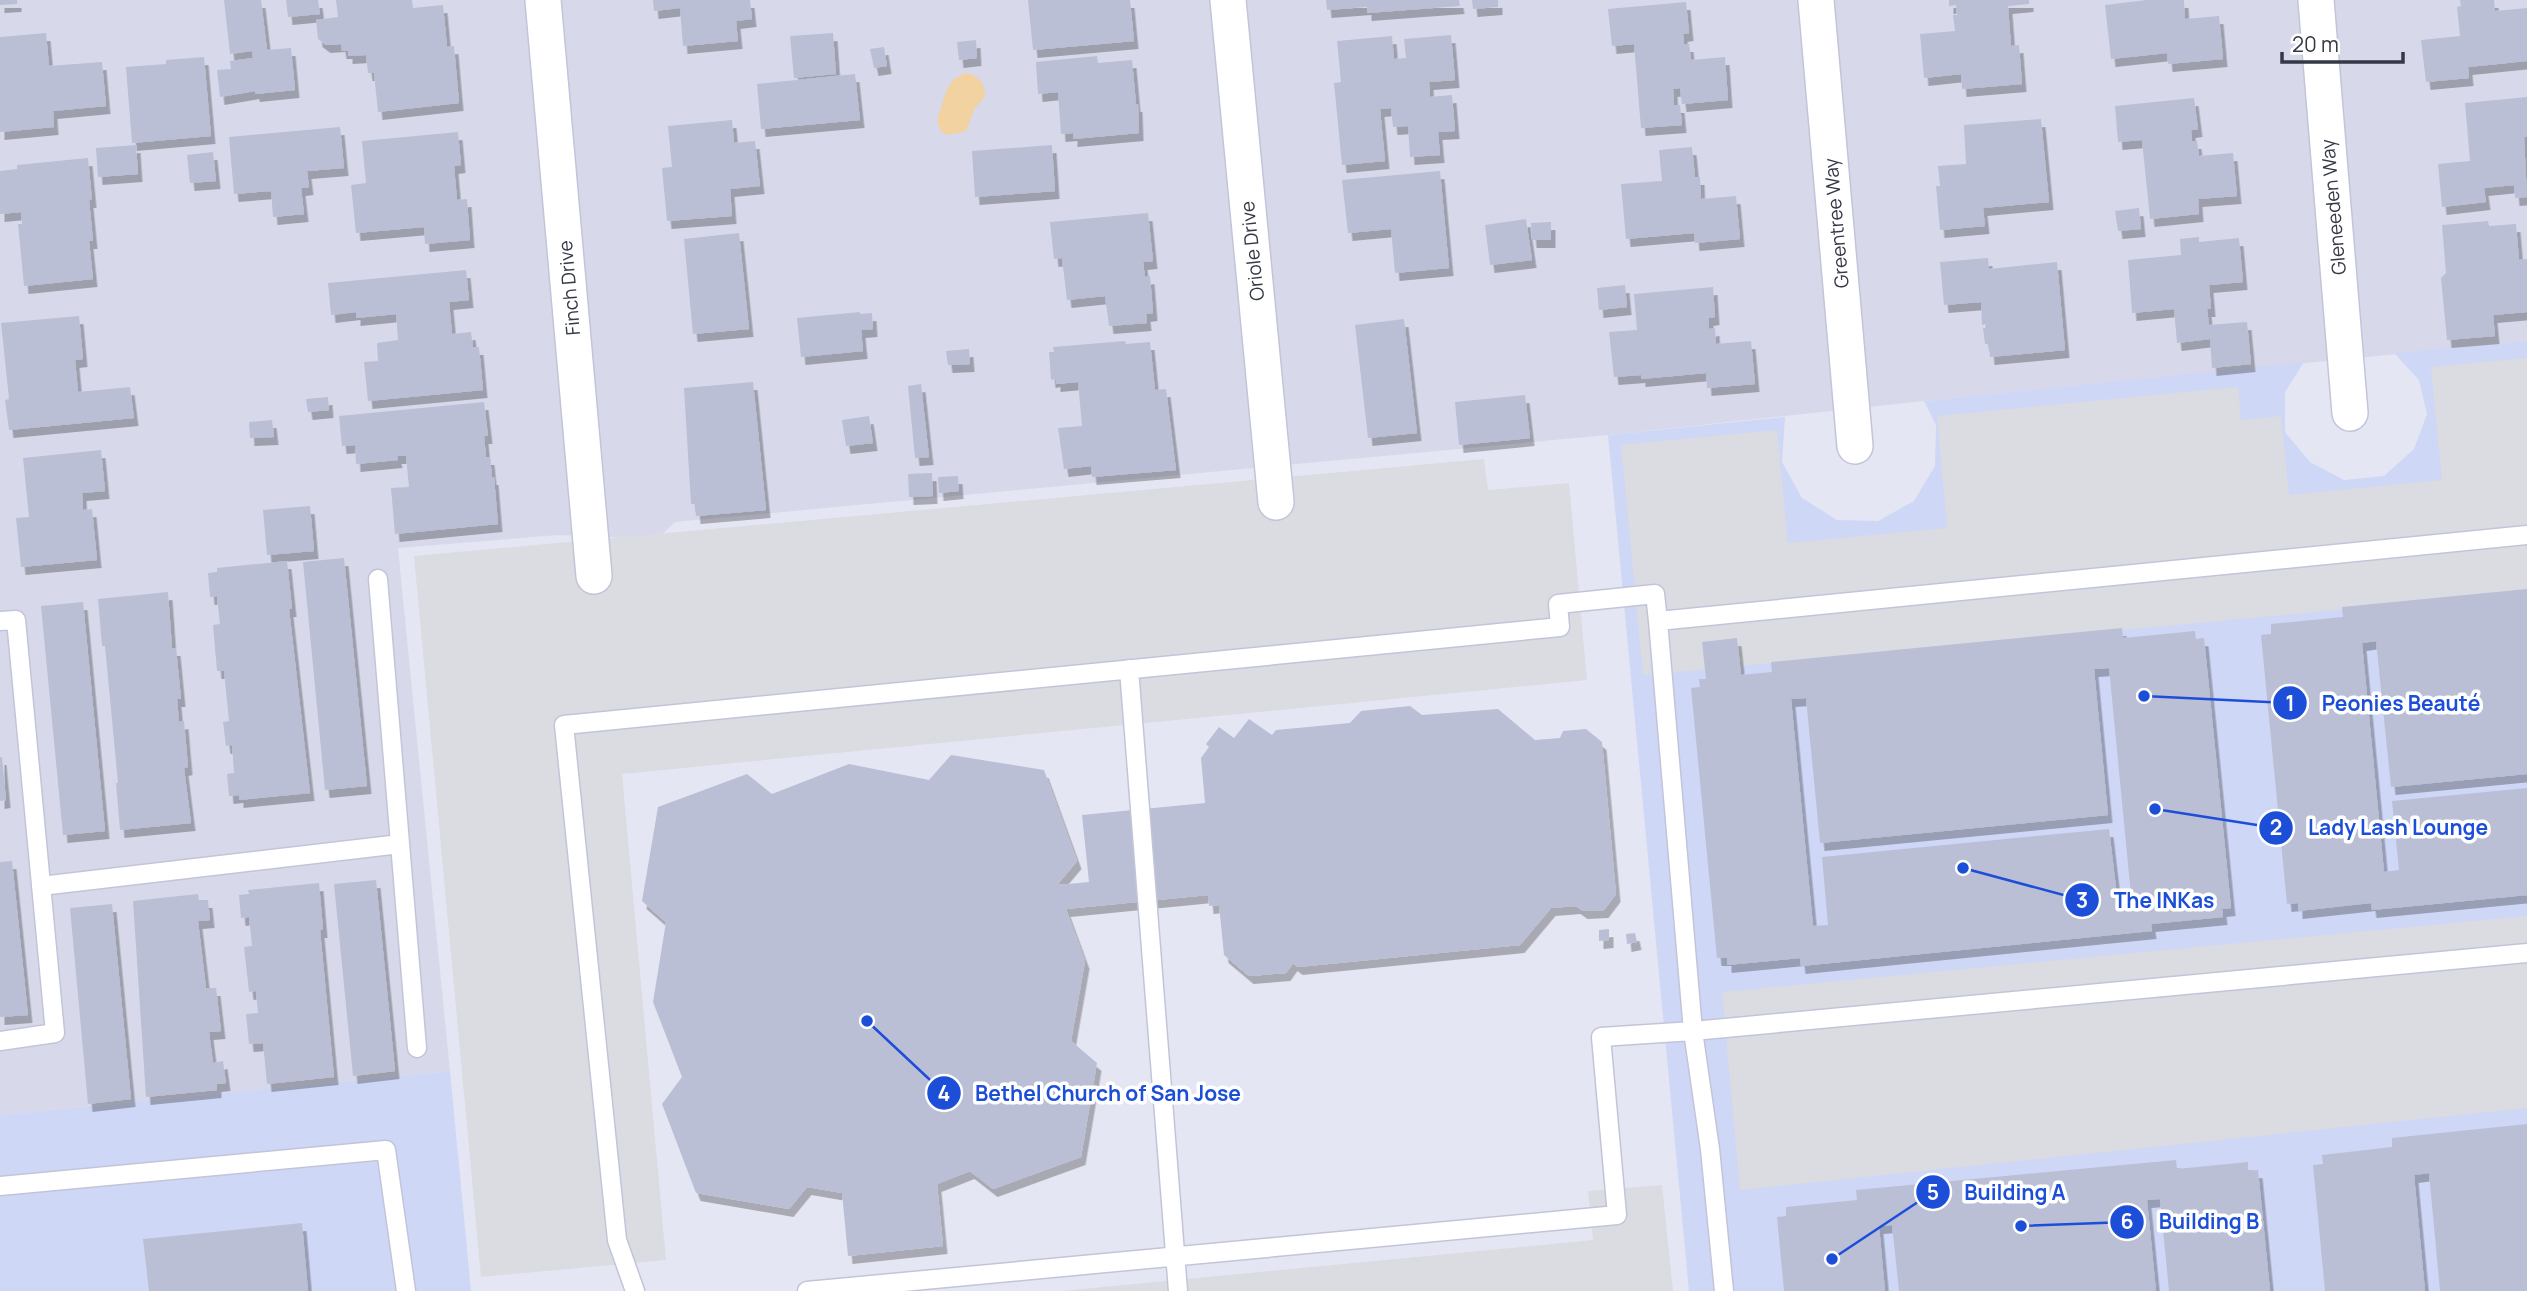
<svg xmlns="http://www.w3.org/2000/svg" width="2527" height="1291" font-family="Manrope,sans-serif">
<defs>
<filter id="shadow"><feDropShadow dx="4.5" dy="8" stdDeviation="0" flood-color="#0004"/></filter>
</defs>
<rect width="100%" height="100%" fill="#e5e6f3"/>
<path fill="#d7d9eb" d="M 0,0 L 2527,0 L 2527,341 L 1924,401 L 1608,435 L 675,522 L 657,539 L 559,535 L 398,548 L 450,1071 L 0,1115 Z"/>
<path fill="#cfd7f6" d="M 2527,341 L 2527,1291 L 1689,1291 L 1608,435 L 1785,417 L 1782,462 L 1802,498 L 1837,520 L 1878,521 L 1914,501 L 1935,466 L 1936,425 L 1924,401 L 2304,362 L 2285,392 L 2285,432 L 2310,462 L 2344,480 L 2384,476 L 2414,449 L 2427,414 L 2419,380 L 2394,353 Z
M 450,1071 L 471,1291 L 0,1291 L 0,1115 Z"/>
<path fill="#dadce1" d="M 2527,358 L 2527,592 L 1643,675 L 1621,445 L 1777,430 L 1788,543 L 1947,528 L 1937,416 L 2238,387 L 2241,420 L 2281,416 L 2289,495 L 2442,480 L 2431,367 Z
M 1484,459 L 1488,490 L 1569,483 L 1587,680 L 622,774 L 666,1260 L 481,1277 L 414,556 Z
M 2527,916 L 2527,1108 L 1740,1190 L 1722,992 Z
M 1662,1185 L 1673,1291 L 1062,1291 L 1593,1240 L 1588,1191 Z"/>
<path fill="#f1d2a0" d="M 965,73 C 978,75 985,82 985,96 L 974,110 L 966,131 L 949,135 L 941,132 L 937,120 L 947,89 L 954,79 Z"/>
<path fill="#babfd5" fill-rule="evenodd" filter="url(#shadow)" d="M 0,0 L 17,0 L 17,4 L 0,5 Z
M 224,0 L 261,0 L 267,50 L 291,48 L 295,90 L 255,94 L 255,91 L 220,97 L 217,70 L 231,69 L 230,61 L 253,58 L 252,51 L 230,54 Z
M 286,0 L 318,0 L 320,14 L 288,17 Z
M 336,0 L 412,0 L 413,8 L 443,5 L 447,47 L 454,46 L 459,103 L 378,112 L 374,73 L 368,73 L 366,55 L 348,56 L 348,51 L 342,51 L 341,44 L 326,45 L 318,39 L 316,20 L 338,17 Z
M 653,0 L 750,0 L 752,19 L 736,21 L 738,41 L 683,46 L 680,8 L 654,11 Z
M 1028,0 L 1130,0 L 1134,41 L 1033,50 Z
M 1326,0 L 1459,0 L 1460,6 L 1367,13 L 1367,7 L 1327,10 Z
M 1472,0 L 1498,0 L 1498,7 L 1473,9 Z
M 1949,0 L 2029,0 L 2029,4 L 2008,6 L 2011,46 L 2019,45 L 2022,84 L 1962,89 L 1961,74 L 1924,78 L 1920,34 L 1955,31 L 1953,15 L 1957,15 L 1956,5 L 1949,6 Z
M 2147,0 L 2184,0 L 2185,19 L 2219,16 L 2223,59 L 2168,64 L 2167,53 L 2111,59 L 2105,5 Z
M 2460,0 L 2494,0 L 2495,11 L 2527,8 L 2527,61 L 2468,67 L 2469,78 L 2426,82 L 2421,40 L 2460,36 L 2457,7 L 2461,6 Z
M 1686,2 L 1689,33 L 1683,34 L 1684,44 L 1689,44 L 1691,60 L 1725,57 L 1728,100 L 1682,104 L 1680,88 L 1673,89 L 1674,105 L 1680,105 L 1682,125 L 1641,128 L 1634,44 L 1612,46 L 1608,9 Z
M 46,33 L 49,66 L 102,62 L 106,106 L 53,111 L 54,127 L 0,132 L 0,37 Z
M 833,33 L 836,74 L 794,78 L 790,36 Z
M 1451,35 L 1455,80 L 1429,82 L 1430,97 L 1452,95 L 1455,131 L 1438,132 L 1440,155 L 1410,157 L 1408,126 L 1393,127 L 1391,108 L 1380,109 L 1385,161 L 1342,165 L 1334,83 L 1341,82 L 1337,41 L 1392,36 L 1394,59 L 1406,58 L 1404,39 Z
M 976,40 L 977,58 L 959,60 L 957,42 Z
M 884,47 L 887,66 L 874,68 L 870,49 Z
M 1097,56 L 1098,63 L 1132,60 L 1136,104 L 1138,104 L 1139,133 L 1073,139 L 1073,133 L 1061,134 L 1058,92 L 1038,94 L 1036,62 Z
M 204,57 L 211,136 L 132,143 L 126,67 L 166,64 L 166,60 Z
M 855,74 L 860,120 L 761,129 L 757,84 Z
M 2527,97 L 2527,137 L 2524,137 L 2527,197 L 2515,198 L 2514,185 L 2484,188 L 2486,202 L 2442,207 L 2438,164 L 2470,161 L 2465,103 Z
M 2194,98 L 2198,129 L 2191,130 L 2192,141 L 2197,141 L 2199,156 L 2233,153 L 2237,196 L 2198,199 L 2199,214 L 2150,219 L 2142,140 L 2118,142 L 2115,106 Z
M 2041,119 L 2049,202 L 1983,208 L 1985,226 L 1940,230 L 1936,186 L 1940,186 L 1938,166 L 1966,164 L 1964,125 Z
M 732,120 L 734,143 L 755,141 L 760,186 L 730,189 L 732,216 L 667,221 L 662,168 L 672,167 L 668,126 Z
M 340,127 L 344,168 L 307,171 L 309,187 L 301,188 L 304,214 L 273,217 L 271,191 L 234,194 L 229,137 Z
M 458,132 L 461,165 L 454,166 L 457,200 L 467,199 L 470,240 L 425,244 L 424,227 L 356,233 L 351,185 L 366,183 L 362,141 Z
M 136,145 L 138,174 L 98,177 L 96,148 Z
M 1052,145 L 1055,191 L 975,197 L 972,151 Z
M 1692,147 L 1695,177 L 1700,177 L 1701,199 L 1736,196 L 1740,239 L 1695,243 L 1694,233 L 1626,239 L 1621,184 L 1662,181 L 1659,150 Z
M 213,152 L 216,181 L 190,183 L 187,155 Z
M 88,158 L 92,200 L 89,200 L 93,241 L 89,241 L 93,279 L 24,286 L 18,224 L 22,224 L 21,212 L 0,214 L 0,171 L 17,169 L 17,165 Z
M 1440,171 L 1449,268 L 1395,273 L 1391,229 L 1348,233 L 1342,180 Z
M 2139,208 L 2141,229 L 2118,231 L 2115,211 Z
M 1148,213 L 1153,261 L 1143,262 L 1145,277 L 1150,276 L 1153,313 L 1146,314 L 1147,323 L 1109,326 L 1105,296 L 1067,300 L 1062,258 L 1054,259 L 1050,222 Z
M 1526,219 L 1532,260 L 1490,265 L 1485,225 Z
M 2488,221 L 2489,226 L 2516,224 L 2519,260 L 2527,259 L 2527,312 L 2493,315 L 2495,336 L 2447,340 L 2441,278 L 2446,273 L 2442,225 Z
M 1551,222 L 1551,240 L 1532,240 L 1531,223 Z
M 739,233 L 749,329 L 693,334 L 684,239 Z
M 2199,237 L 2199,242 L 2239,238 L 2243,282 L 2209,285 L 2211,309 L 2207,309 L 2209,325 L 2247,322 L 2251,364 L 2212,368 L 2210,339 L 2177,343 L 2174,309 L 2132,313 L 2128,260 L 2181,255 L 2180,239 Z
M 1988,258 L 1989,269 L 2057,262 L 2065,350 L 1990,357 L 1989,344 L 1985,344 L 1983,328 L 1987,328 L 1987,324 L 1982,325 L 1981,302 L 1944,305 L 1940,262 Z
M 466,270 L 469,300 L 449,302 L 452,334 L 471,332 L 473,347 L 479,347 L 483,390 L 368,401 L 364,362 L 378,361 L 377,343 L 398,340 L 396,314 L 356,318 L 356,312 L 331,315 L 328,283 Z
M 1625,285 L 1627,307 L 1599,310 L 1597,288 Z
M 1713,287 L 1715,317 L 1709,318 L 1709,329 L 1715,328 L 1716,344 L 1751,341 L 1755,384 L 1707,388 L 1706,373 L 1641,379 L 1641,375 L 1614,377 L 1609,332 L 1637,330 L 1634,294 Z
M 860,312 L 860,314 L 872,313 L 873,329 L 861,330 L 863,351 L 801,357 L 797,318 Z
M 79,316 L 83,359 L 75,360 L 78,392 L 130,387 L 134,418 L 9,430 L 5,400 L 9,399 L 1,323 Z
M 1404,319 L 1417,433 L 1368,438 L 1355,325 Z
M 1125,341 L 1126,344 L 1150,342 L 1155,390 L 1166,389 L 1176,470 L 1092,477 L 1091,466 L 1064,469 L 1058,428 L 1082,426 L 1078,382 L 1056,384 L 1056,379 L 1051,380 L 1049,352 L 1054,352 L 1053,347 Z
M 969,349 L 970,364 L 948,365 L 946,351 Z
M 753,382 L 766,510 L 696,516 L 695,504 L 691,504 L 684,388 Z
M 921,384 L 929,457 L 915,458 L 908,386 Z
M 1525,395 L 1530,438 L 1459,445 L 1455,402 Z
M 328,397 L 329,410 L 308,412 L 306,399 Z
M 484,402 L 488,436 L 484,436 L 486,457 L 490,457 L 492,477 L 494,477 L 498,524 L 395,534 L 391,488 L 409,487 L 406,456 L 397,456 L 398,460 L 356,464 L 355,445 L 342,446 L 339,416 Z
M 869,416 L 873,443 L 846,446 L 842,420 Z
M 272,420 L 274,437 L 250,438 L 249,422 Z
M 101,450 L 105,491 L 82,493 L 83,510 L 92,509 L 97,560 L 21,567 L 16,518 L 29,517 L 23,458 Z
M 932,473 L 933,496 L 909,497 L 908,474 Z
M 958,476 L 959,491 L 939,493 L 938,477 Z
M 310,506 L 314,551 L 267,555 L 263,510 Z
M 344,558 L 367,786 L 325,790 L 303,562 Z
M 287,561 L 292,609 L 289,609 L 310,793 L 239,800 L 239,795 L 229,796 L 227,774 L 234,773 L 232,745 L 226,746 L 223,722 L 229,721 L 224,671 L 217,671 L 213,625 L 220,624 L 217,596 L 210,597 L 208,573 L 217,572 L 217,568 Z
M 2527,589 L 2527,774 L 2391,787 L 2376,641 L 2362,643 L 2384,872 L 2399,870 L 2392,801 L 2527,788 L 2527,895 L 2372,910 L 2371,903 L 2298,911 L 2298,903 L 2287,904 L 2261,635 L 2271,634 L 2271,624 L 2343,617 L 2342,607 Z
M 168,592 L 172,648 L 176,648 L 181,699 L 177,699 L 179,722 L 184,721 L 188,767 L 184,768 L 191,823 L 120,830 L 116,783 L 118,783 L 105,646 L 102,646 L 98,599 Z
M 83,602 L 105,831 L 63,835 L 41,606 Z
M 2122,628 L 2123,638 L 2195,631 L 2196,639 L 2204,638 L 2231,908 L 2222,909 L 2223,917 L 2151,924 L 2152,931 L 1801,966 L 1800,958 L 1727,965 L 1727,958 L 1717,958 L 1691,688 L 1700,687 L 1699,679 L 1706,679 L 1702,642 L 1737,638 L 1741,675 L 1772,672 L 1771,662 ZM 2109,668 L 2131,895 L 2117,896 L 2109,829 L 1822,857 L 1828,925 L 1813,926 L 1791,699 L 1806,698 L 1820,843 L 2108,815 L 2094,669 Z
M 1410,706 L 1422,715 L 1498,709 L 1535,740 L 1560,738 L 1563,731 L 1586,729 L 1602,742 L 1616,894 L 1604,910 L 1583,911 L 1576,906 L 1551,908 L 1520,945 L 1298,967 L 1293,963 L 1286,973 L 1249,976 L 1224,955 L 1219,905 L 1209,906 L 1208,895 L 1066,909 L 1085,961 L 1071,1041 L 1097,1063 L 1081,1157 L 993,1189 L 970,1171 L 937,1184 L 943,1246 L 848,1256 L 842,1193 L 807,1187 L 789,1209 L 696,1193 L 662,1104 L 682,1077 L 653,1002 L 666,922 L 642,901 L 658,807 L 747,774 L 772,794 L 849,764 L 929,780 L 951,755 L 1044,770 L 1077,861 L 1057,885 L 1089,882 L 1082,815 L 1205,803 L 1201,758 L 1209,747 L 1206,744 L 1219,727 L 1234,738 L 1249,719 L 1272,735 L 1276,730 L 1350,723 L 1361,711 Z
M 0,757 L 2,757 L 6,800 L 0,801 Z
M 12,861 L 28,1015 L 0,1017 L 0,862 Z
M 376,880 L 395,1071 L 353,1076 L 334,884 Z
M 319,883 L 323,930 L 320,930 L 334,1077 L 267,1084 L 263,1043 L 249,1044 L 246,1014 L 258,1013 L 256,991 L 249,992 L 244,947 L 252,946 L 249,917 L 241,918 L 239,895 L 249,894 L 248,890 Z
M 198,894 L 199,900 L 208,900 L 210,920 L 198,921 L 206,988 L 216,988 L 221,1031 L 209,1032 L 213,1063 L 223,1061 L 226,1083 L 217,1084 L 217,1090 L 146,1097 L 133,901 Z
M 112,904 L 131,1099 L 88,1104 L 70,908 Z
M 1609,929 L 1609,940 L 1599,941 L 1599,930 Z
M 1635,933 L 1637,942 L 1627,944 L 1626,934 Z
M 2527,1124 L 2527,1291 L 2440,1291 L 2429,1173 L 2414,1175 L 2425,1291 L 2325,1291 L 2313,1165 L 2323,1164 L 2322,1155 L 2392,1147 L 2392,1138 Z
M 2176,1160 L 2177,1169 L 2248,1162 L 2248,1171 L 2258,1170 L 2270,1291 L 2169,1291 L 2160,1199 L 2147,1200 L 2156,1291 L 1899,1291 L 1892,1225 L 1879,1226 L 1885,1291 L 1784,1291 L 1777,1217 L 1786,1216 L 1786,1207 L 1857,1200 L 1856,1190 Z
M 302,1223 L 308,1291 L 149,1291 L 143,1239 Z"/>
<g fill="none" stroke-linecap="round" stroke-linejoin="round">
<defs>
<path id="service" d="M 378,579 L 417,1048
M 0,621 L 16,620 L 55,1033 L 0,1041
M 1658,621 L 1693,1031 L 1710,1149 L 1724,1291
M 1129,669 L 1178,1291
M 41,886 L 400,844
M 0,1186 L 386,1150 L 406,1291
M 635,1291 L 617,1240 L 564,725 L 1560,627 L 1558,604 L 1655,594 L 1658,621 L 2527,535
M 807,1291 L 1617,1215 L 1601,1037 L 1693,1031 L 2527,953"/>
<path id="minor" d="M 543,0 L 594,576
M 1228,0 L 1276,502
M 1816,0 L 1855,446
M 2316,0 L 2350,413"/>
</defs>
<use href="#service" stroke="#c2c5d9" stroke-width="21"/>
<use href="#minor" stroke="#c2c5d9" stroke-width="38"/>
<use href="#service" stroke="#fff" stroke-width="18"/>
<use href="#minor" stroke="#fff" stroke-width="35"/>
</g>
<g text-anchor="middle" stroke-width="7" stroke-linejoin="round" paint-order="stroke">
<g font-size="19" fill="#353845" stroke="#fff">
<text transform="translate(2333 207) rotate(-95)" y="7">Gleneeden Way</text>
<text transform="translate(1836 223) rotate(-95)" y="7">Greentree Way</text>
<text transform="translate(1252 251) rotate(-96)" y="7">Oriole Drive</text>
<text transform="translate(569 288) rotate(-95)" y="7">Finch Drive</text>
</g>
</g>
<path fill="none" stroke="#1d4ed8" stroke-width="2.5" d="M2144 696L2290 703M2155 809L2276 828M1963 868L2082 900M867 1021L944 1093M1832 1259L1933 1192M2021 1226L2127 1222"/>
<g fill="#1d4ed8" stroke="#fff" stroke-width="2.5">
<circle cx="2144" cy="696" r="7"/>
<circle cx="2155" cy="809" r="7"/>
<circle cx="1963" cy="868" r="7"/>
<circle cx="867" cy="1021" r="7"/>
<circle cx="1832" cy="1259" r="7"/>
<circle cx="2021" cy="1226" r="7"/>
<circle cx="2290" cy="703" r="18"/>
<circle cx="2276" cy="828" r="18"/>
<circle cx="2082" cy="900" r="18"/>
<circle cx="944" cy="1093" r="18"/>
<circle cx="1933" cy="1192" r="18"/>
<circle cx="2127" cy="1222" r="18"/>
</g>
<g font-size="21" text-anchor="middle" font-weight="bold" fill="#fff">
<text x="2290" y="711">1</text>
<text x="2276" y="835">2</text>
<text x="2082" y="908">3</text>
<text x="944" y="1101">4</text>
<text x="1933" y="1200">5</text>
<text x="2127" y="1229">6</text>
</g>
<g font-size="21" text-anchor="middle" font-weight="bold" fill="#1d4ed8" stroke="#fff" stroke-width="7" stroke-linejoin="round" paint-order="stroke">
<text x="2401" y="711">Peonies Beauté</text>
<text x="2398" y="835">Lady Lash Lounge</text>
<text x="2164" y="908">The INKas</text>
<text x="1108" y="1101">Bethel Church of San Jose</text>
<text x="2015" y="1200">Building A</text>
<text x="2209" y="1229">Building B</text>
</g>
<path d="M2282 52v10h121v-10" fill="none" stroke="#353845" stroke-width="3.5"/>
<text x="2292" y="52" font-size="21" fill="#353845" stroke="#ffffff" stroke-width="5" paint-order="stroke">20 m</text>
</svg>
